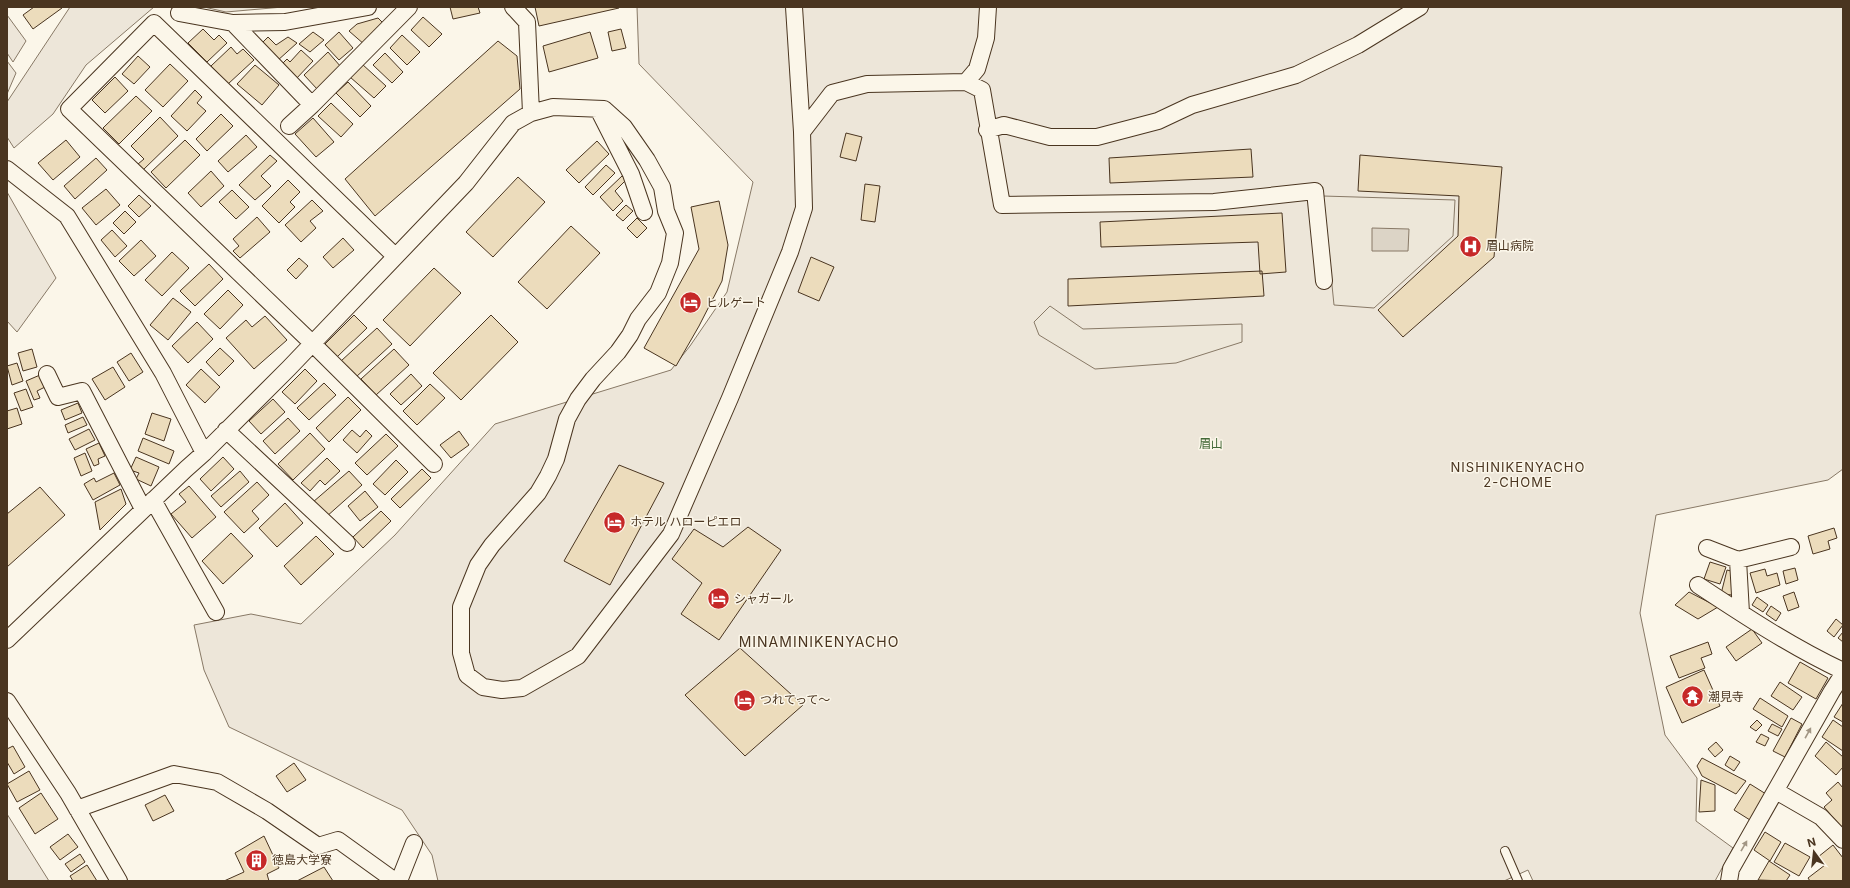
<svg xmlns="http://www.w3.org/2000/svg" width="1850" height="888" font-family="Inter,'Noto Sans JP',sans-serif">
<rect width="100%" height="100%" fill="#fbf6e9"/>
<path fill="#ede6d9" stroke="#887966" d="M 70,7 L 154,7 L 86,65 L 53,114 L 14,148 L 7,137 L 7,102 Z
M 204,7 L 283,7 L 226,12 Z
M 637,7 L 1843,7 L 1843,469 L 1828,480 L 1656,515 L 1640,613 L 1665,735 L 1697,778 L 1696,821 L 1733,848 L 1715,881 L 1533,881 L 1528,870 L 1504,881 L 438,881 L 432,855 L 402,810 L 229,727 L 204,670 L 194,625 L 251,614 L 301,624 L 395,535 L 495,424 L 671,370 L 690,346 L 727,292 L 753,182 L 639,64 Z
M 7,15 L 26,41 L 13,62 L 7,53 Z
M 7,61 L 16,73 L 7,94 Z
M 7,192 L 56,278 L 17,332 L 7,321 Z
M 7,814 L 49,881 L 7,881 Z"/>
<path fill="#ede7d9" stroke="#887966" d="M 1323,196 L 1455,200 L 1453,236 L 1374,308 L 1334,305 Z
M 1050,306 L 1083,329 L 1242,324 L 1242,342 L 1176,363 L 1095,369 L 1039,335 L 1034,322 Z"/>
<path fill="#dcd4c6" stroke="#887966" d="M 1372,228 L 1409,229 L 1408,251 L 1372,251 Z"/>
<path fill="#ecdcbc" stroke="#4a3520" d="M 34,7 L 62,7 L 62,8 L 33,29 L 23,15 Z
M 450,7 L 478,7 L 480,13 L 453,19 Z
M 535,7 L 619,7 L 619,8 L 539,26 Z
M 423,17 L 442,34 L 429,47 L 411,30 Z
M 378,18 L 385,25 L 365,45 L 349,31 L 357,24 Z
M 203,29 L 214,40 L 219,35 L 227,43 L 207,62 L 188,43 Z
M 621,29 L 626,48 L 612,51 L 608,32 Z
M 313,32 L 324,40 L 310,52 L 299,44 Z
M 339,32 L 353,48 L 339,60 L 325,45 Z
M 590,32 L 598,58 L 549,72 L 543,46 Z
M 402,35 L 420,52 L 407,65 L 390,48 Z
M 268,37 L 276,45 L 288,37 L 297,43 L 277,61 L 259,46 Z
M 498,41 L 517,56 L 520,89 L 375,216 L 345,179 Z
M 231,47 L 237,54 L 243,49 L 254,60 L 228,84 L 211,66 Z
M 301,50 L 313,61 L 295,80 L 280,66 L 287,59 L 290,62 Z
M 328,52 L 341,67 L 318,90 L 304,75 Z
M 385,53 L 403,72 L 392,83 L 373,65 Z
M 138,56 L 150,67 L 134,84 L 122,74 Z
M 170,64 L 188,81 L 163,107 L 145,90 Z
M 362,64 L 386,86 L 374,98 L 350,77 Z
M 255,65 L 279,85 L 262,105 L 237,84 Z
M 115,77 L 128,91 L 105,113 L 92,100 Z
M 348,82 L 371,106 L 360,117 L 336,93 Z
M 195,90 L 202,97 L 197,103 L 206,111 L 187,131 L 171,116 Z
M 136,96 L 152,111 L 119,144 L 103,128 Z
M 331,103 L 353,124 L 341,137 L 318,116 Z
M 221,114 L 233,126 L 207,151 L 196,139 Z
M 160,117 L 178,136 L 143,170 L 138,164 L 144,159 L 131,146 Z
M 313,118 L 334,142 L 316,157 L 295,134 Z
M 846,133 L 862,137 L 856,161 L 840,157 Z
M 246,135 L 257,147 L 228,172 L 218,161 Z
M 66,140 L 80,157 L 53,180 L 38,163 Z
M 185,140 L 200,155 L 166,188 L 151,172 Z
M 597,141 L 609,154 L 579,183 L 566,170 Z
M 1251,149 L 1253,177 L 1110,183 L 1109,158 Z
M 270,155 L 277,161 L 261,176 L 271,186 L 255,200 L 239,185 Z
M 1360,155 L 1502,167 L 1494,257 L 1403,337 L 1378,310 L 1458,236 L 1459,196 L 1358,191 Z
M 96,158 L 107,170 L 75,199 L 64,186 Z
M 606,165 L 615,173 L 593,195 L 585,187 Z
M 211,171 L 224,186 L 201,207 L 188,193 Z
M 622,176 L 626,180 L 615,191 L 623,201 L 613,211 L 600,197 Z
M 518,177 L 545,202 L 493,257 L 466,232 Z
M 288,180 L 300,192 L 290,202 L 295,207 L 279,223 L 262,206 Z
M 865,184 L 880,186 L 875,222 L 861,220 Z
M 106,189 L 120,205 L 96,225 L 82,208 Z
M 232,190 L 249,207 L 236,219 L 219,202 Z
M 139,195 L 151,206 L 139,217 L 128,206 Z
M 312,200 L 323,211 L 310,221 L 316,228 L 301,242 L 285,225 Z
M 719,201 L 728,245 L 722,281 L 699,326 L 676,366 L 644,348 L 699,249 L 691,207 Z
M 626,205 L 633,211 L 623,221 L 616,215 Z
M 125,211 L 136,222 L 124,234 L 113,223 Z
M 1282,213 L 1286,272 L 1260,274 L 1258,242 L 1101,247 L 1100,222 Z
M 257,217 L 270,232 L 240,258 L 233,251 L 239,246 L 233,239 Z
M 637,218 L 647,228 L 637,238 L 627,228 Z
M 571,226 L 600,253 L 547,309 L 518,282 Z
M 112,230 L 127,246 L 115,257 L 101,240 Z
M 343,238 L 354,250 L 333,268 L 323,257 Z
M 141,240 L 156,256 L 134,276 L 119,261 Z
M 172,252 L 189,268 L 162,296 L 145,280 Z
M 811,257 L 834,267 L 819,301 L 798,292 Z
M 299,258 L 308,266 L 296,279 L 287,270 Z
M 209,264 L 223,279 L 195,306 L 180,291 Z
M 434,268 L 461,293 L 410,346 L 383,320 Z
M 1262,271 L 1264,296 L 1068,306 L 1068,279 Z
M 228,290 L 243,305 L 220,329 L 204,314 Z
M 173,298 L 191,312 L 168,340 L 150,325 Z
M 354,315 L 367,328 L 337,357 L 325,344 Z
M 491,315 L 518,342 L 461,400 L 433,373 Z
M 265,316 L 287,340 L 254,369 L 226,338 L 246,320 L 252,327 Z
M 197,322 L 213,339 L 188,363 L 172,346 Z
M 377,328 L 392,344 L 356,377 L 341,361 Z
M 220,348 L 234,361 L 219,376 L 206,362 Z
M 32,349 L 37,367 L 23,371 L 18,353 Z
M 394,349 L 409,365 L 376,395 L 361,379 Z
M 131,353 L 143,372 L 129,381 L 117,362 Z
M 17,363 L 23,381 L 12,385 L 7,366 Z
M 113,367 L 125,387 L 105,400 L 92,379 Z
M 201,369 L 220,387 L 205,403 L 186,385 Z
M 305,369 L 317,381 L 295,404 L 282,392 Z
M 411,374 L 422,386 L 401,405 L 390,394 Z
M 40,375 L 45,387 L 37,391 L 40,398 L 34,400 L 26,381 Z
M 324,383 L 336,395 L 309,420 L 297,408 Z
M 430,384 L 445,398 L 417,425 L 403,411 Z
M 26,389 L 33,407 L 21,411 L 14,393 Z
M 348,397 L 361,410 L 329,442 L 316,428 Z
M 273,399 L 285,412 L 261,434 L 249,421 Z
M 78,403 L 82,413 L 65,420 L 61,410 Z
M 17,408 L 22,424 L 7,429 L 7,411 Z
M 152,413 L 171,419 L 164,441 L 145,434 Z
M 83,417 L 87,425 L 68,433 L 65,425 Z
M 288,418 L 300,431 L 275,454 L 263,441 Z
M 89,429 L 95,440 L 75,450 L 69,439 Z
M 352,430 L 360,437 L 366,430 L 372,436 L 357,453 L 343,440 Z
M 459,431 L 469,445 L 451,458 L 440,445 Z
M 310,433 L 325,449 L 293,480 L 278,464 Z
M 386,434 L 398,446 L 367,475 L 355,463 Z
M 143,438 L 174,451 L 169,464 L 138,451 Z
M 99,443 L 105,456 L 98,459 L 99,464 L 94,466 L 86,449 Z
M 85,453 L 92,471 L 81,476 L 74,458 Z
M 136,457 L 159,467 L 151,486 L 136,479 L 139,473 L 130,470 Z
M 223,457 L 234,469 L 211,491 L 200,479 Z
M 327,458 L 340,471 L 325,485 L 320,480 L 310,491 L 301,483 Z
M 396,460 L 408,472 L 385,495 L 373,484 Z
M 619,465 L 664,483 L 610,585 L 564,561 Z
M 422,469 L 431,478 L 400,508 L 391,499 Z
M 240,471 L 249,482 L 221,507 L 211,496 Z
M 349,471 L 362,485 L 326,517 L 313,502 Z
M 114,473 L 120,485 L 93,500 L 84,484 L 94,478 L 96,482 Z
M 257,482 L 269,495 L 252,511 L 259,519 L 244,533 L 224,512 Z
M 189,486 L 216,517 L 192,538 L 171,514 L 186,502 L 179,494 Z
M 40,487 L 65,515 L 7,567 L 7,514 Z
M 121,489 L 126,504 L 100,530 L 95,502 Z
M 365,491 L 378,507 L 360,521 L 348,506 Z
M 285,503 L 303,523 L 277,547 L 259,528 Z
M 381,511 L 391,521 L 363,548 L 353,537 Z
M 748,527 L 781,550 L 719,640 L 681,614 L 702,583 L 672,559 L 694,529 L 723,547 Z
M 1834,528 L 1837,538 L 1828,541 L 1830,549 L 1813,554 L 1808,536 Z
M 231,533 L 253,556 L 223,584 L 202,561 Z
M 316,536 L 334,554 L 301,585 L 284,566 Z
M 1710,562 L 1726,567 L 1720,584 L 1704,579 Z
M 1795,568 L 1798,580 L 1786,584 L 1783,571 Z
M 1765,569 L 1767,576 L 1777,573 L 1780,585 L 1756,593 L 1750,573 Z
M 1727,570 L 1735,572 L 1732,595 L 1721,594 Z
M 1689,592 L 1718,607 L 1698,619 L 1675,605 Z
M 1794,592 L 1799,607 L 1788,611 L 1783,596 Z
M 1757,597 L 1768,605 L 1763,612 L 1752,605 Z
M 1771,606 L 1781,613 L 1776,621 L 1766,614 Z
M 1836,619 L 1843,625 L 1834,637 L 1827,631 Z
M 1752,629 L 1762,643 L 1736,661 L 1726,647 Z
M 1843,632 L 1843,642 L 1838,638 Z
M 1708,642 L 1712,654 L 1701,658 L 1705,668 L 1679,678 L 1670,656 Z
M 740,648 L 803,705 L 745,756 L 685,695 Z
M 1800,662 L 1828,678 L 1816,699 L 1788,683 Z
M 1704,670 L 1720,706 L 1682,723 L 1666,687 Z
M 1780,682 L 1802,697 L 1793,710 L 1771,696 Z
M 1760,698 L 1788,716 L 1782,727 L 1753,709 Z
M 1843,703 L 1843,722 L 1834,717 Z
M 1791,718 L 1802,724 L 1785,757 L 1773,751 Z
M 1757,720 L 1762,725 L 1756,731 L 1750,727 Z
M 1833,720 L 1843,727 L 1843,751 L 1822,737 Z
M 1772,724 L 1782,729 L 1778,736 L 1768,731 Z
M 1761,734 L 1769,738 L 1765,746 L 1756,742 Z
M 1716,742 L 1723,750 L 1715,757 L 1708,749 Z
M 1826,742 L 1843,757 L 1843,767 L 1836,775 L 1815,756 Z
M 13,746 L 25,767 L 14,774 L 7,762 L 7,749 Z
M 1730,756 L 1740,762 L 1734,771 L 1725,765 Z
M 1702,758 L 1746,781 L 1736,794 L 1702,776 L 1697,766 Z
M 294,763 L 306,780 L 287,792 L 276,776 Z
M 29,771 L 40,790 L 17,802 L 7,784 Z
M 1701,780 L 1715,785 L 1715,811 L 1699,812 Z
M 1838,782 L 1843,788 L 1843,829 L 1824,807 L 1832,800 L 1826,793 Z
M 1750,784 L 1766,794 L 1750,820 L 1734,810 Z
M 41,793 L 58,819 L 35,834 L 19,808 Z
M 165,795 L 174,811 L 153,821 L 145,805 Z
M 1765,832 L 1781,842 L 1770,861 L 1754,850 Z
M 68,834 L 78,847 L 60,860 L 50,847 Z
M 264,836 L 279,868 L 267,874 L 269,881 L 224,881 L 244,872 L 235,853 Z
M 1785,843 L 1810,857 L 1799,876 L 1774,862 Z
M 1833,845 L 1843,858 L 1843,881 L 1810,881 L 1808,878 L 1825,865 L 1818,857 Z
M 80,854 L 85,862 L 71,872 L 65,864 Z
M 1769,861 L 1790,875 L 1786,881 L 1758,880 Z
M 87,865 L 97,881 L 73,881 L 70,876 Z
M 324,867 L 333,881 L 297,881 Z"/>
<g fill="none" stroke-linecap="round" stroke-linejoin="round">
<defs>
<path id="lane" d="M 1505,851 L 1518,881"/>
<path id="street" d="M 368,7 L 285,22 L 233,23 L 312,105 L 409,7
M 513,7 L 527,22 L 531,113
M 179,13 L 233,23
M 966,82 L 977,69 L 986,38 L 988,7
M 598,109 L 631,174 L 644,212
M 289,126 L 312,105
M 987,130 L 1004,125 L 1050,137 L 1097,137 L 1158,121 L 1192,105 L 1296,75 L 1358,45 L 1420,7
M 802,132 L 832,93 L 867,84 L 966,82 L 982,90 L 1002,205 L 1214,202 L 1315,191 L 1324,281
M 7,169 L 67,216 L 163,373 L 204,453
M 395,256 L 154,23 L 69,109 L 312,343 L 434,464
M 47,374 L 58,397 L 82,391 L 143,509
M 226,430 L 347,543
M 153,500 L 216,612
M 1707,548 L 1738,560
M 1698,585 C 1745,616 1792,647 1843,671
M 1741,613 L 1738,560 L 1791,547
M 7,640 L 186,469 L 204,453 L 289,368 L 466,183 L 513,123 L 531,113 L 553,107 L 604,109 L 624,127 L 647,160 L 662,187 L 666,211 L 675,233 L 670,263 L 658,293 L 638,319 L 630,335 L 618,352 L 593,379 L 578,399 L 567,419 L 556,459 L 548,476 L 538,493 L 492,545 L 478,565 L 461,607 L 461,653 L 467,675 L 483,687 L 502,690 L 522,688 L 578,656 L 671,534 L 730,398 L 790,252 L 804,208 L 802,132 L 794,7
M 7,701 L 68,793 L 119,881
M 1776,791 L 1821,817 L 1843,840
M 77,809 L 174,774 L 217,782 L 267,811 L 318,846 L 338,840 L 395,881
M 399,881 L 414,843
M 1729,881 L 1731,869 L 1832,691 L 1843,674"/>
</defs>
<use href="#lane" stroke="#4a3520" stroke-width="10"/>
<use href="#street" stroke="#4a3520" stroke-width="18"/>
<use href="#lane" stroke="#fbf6e9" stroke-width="8"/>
<use href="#street" stroke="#fbf6e9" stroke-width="16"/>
</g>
<defs><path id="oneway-solid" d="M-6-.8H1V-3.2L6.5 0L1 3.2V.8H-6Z"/></defs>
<g fill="#a29684">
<use href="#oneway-solid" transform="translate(1808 733) rotate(-61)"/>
<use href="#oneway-solid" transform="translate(1744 846) rotate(-60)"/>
</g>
<defs>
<symbol id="hospital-disc" viewBox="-11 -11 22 22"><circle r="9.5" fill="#c62828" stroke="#fbf6e9"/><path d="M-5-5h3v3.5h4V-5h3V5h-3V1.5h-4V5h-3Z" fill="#fff"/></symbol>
<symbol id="hotel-disc" viewBox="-11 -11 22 22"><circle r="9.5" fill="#c62828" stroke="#fbf6e9"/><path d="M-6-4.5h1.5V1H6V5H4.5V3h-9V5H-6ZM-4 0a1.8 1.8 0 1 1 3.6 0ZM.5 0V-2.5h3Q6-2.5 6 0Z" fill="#fff"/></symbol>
<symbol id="temple-disc" viewBox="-11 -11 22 22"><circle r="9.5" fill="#c62828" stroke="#fbf6e9"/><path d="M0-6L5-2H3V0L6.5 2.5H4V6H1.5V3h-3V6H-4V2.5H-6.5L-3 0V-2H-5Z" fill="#fff"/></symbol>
<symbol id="building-disc" viewBox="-11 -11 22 22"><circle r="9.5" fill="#c62828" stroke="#fbf6e9"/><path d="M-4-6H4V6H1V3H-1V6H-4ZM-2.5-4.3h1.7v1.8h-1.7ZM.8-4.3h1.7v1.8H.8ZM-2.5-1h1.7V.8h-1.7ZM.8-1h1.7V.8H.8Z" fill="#fff"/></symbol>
</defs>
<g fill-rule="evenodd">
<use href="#hospital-disc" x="1458" y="234" width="25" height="25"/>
<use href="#hotel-disc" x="678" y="290" width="25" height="25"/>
<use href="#hotel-disc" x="602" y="510" width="25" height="25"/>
<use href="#hotel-disc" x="706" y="586" width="25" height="25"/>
<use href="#temple-disc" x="1680" y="684" width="25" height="25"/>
<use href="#hotel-disc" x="732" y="688" width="25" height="25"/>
<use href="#building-disc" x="244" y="848" width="25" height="25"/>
</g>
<g text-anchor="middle" stroke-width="3" stroke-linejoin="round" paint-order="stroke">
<g font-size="12" fill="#4a3520" stroke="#fbf6e9" text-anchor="start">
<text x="1486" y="250">眉山病院</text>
<text x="706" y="307">ヒルゲート</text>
<text x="630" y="526">ホテル ハローピエロ</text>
<text x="734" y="603">シャガール</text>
<text x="1708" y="701">潮見寺</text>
<text x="760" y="704">つれてって～</text>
<text x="272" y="864">徳島大学寮</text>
</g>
<g font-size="12" fill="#436837" stroke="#fbf6e9">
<text x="1211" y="448">眉山</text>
</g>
<g font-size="13" letter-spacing="1" fill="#4a3520" stroke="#fbf6e9">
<text x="1518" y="472">NISHINIKENYACHO<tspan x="1518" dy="15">2-CHOME</tspan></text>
</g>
<g font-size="14" letter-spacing="1" fill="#4a3520" stroke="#fbf6e9">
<text x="819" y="647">MINAMINIKENYACHO</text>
</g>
</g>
<rect width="1850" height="888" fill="none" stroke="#4a3520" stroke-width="16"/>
<g transform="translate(1814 852) rotate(345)" stroke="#fbf6e9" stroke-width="3" paint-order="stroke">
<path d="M0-3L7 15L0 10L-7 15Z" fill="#4a3520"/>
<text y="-6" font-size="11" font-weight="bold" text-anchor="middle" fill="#4a3520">N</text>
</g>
</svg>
